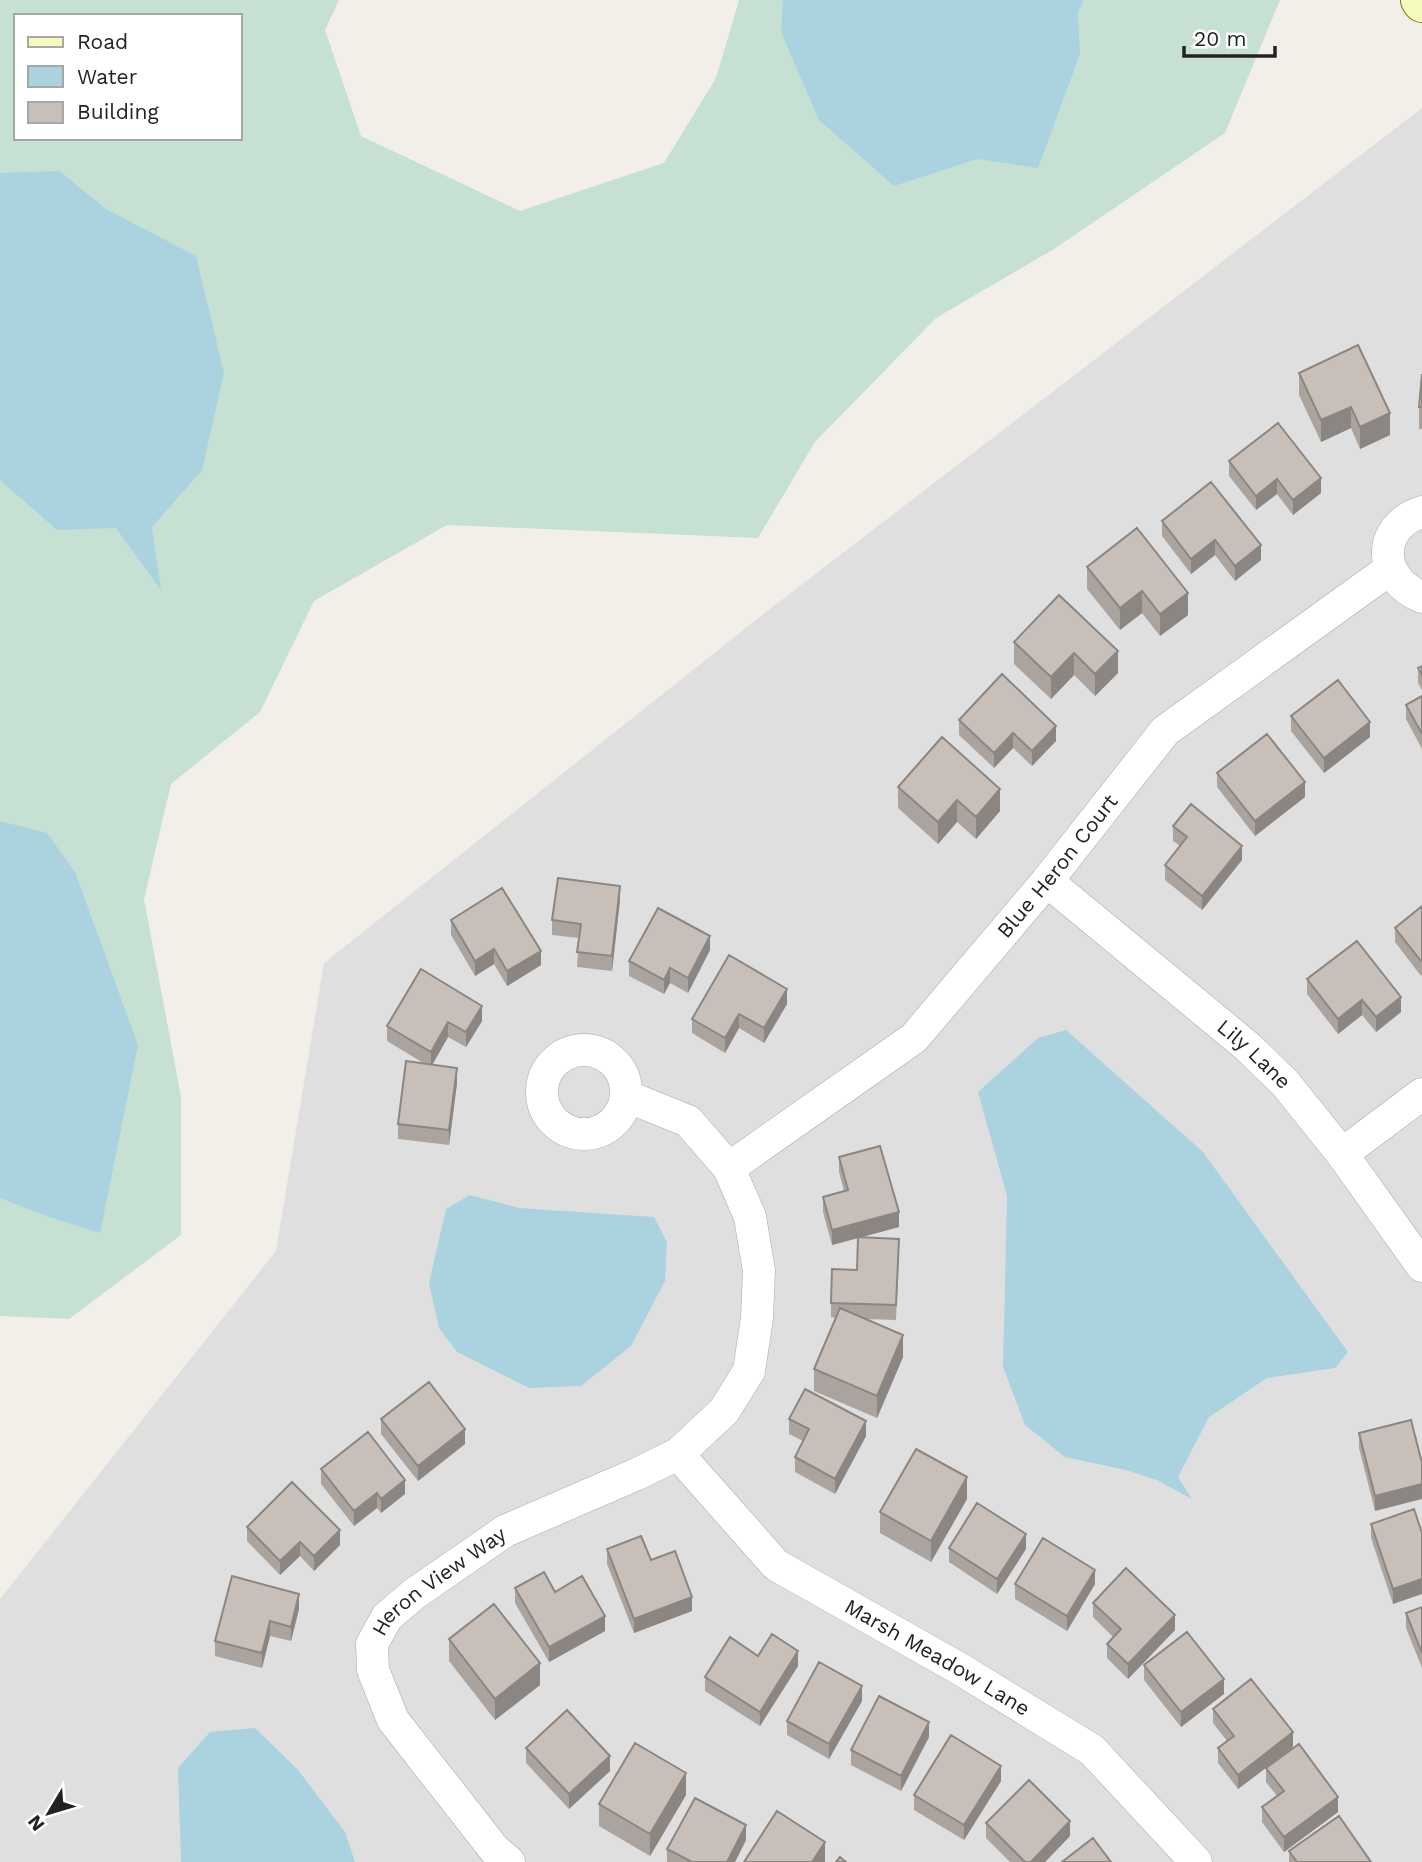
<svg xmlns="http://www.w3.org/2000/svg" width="1422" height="1862" font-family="'Work Sans',sans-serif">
<rect width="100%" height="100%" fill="#f2efe9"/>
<path fill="#e0dfdf" d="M 1422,108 L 1422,1862 L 0,1862 L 0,1599 L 276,1251 L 324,963 L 766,612 Z"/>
<path fill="#c6e0d4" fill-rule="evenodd" d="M 0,0 L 339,0 L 325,30 L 361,136 L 520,211 L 664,163 L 716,78 L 739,0 L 1280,0 L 1225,133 L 1054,249 L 936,318 L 815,442 L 758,538 L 447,525 L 314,601 L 260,712 L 171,784 L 144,899 L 181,1097 L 181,1235 L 69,1319 L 0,1316 ZM 16,16 L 240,16 L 240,138 L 16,138 Z"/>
<path fill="#aad3df" d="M 783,0 L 1084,0 L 1078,12 L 1080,54 L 1038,168 L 977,159 L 894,186 L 819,120 L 781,32 Z
M 59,171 L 106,209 L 196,256 L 224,373 L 202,470 L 152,527 L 161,590 L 116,528 L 57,530 L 0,480 L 0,173 Z
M 0,821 L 47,833 L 75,872 L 138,1045 L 100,1233 L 49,1217 L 0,1198 Z
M 1066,1030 L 1203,1152 L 1348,1352 L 1335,1368 L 1267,1378 L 1209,1417 L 1178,1477 L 1192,1499 L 1157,1480 L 1126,1470 L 1065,1457 L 1025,1425 L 1003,1367 L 1007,1196 L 978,1092 L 1038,1038 Z
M 470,1195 L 519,1208 L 654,1217 L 667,1242 L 665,1281 L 631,1346 L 581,1386 L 529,1388 L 457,1352 L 439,1328 L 429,1283 L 446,1209 Z
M 255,1728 L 298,1770 L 345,1832 L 355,1862 L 181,1862 L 178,1768 L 210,1732 Z"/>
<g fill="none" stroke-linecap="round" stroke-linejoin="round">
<defs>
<g id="street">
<path d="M 1422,512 C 1375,527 1378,580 1422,597"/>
<path id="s1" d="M 1047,881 L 1248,1047 L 1285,1083 L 1342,1154 L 1422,1266"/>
<circle cx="584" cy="1092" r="42"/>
<path d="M 1342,1154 L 1422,1094"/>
<path id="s2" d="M 729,1168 L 914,1038 L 1047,881 L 1165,731 L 1390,569"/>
<path id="s3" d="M 678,1454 L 776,1565 L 960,1669 L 1092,1750 L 1196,1862"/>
<path id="s4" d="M 509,1862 L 494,1849 L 393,1720 L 373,1670 L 372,1644 L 387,1617 L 414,1594 L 505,1531 L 637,1474 L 678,1454 L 724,1411 L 749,1371 L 757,1318 L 759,1271 L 750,1217 L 729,1168 L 688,1121 L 626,1096"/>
</g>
<path id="secondary" d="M 1420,0 L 1422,3"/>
</defs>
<use href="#street" stroke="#a9a9a9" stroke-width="33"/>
<use href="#secondary" stroke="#707d05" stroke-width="40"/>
<use href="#street" stroke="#fff" stroke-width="32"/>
<use href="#secondary" stroke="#f7fabf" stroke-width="38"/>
</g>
<path fill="#aba49e" d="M 1358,345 L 1390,435 L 1360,449 L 1351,428 L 1321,442 L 1299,395 L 1299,373 Z
M 1422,374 L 1422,429 L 1419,429 L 1419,407 Z
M 1229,461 L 1321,493 L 1293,515 L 1277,494 L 1256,510 L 1229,476 Z
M 1211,482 L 1261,560 L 1235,581 L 1215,555 L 1191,574 L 1162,536 L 1162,521 Z
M 1137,528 L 1188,615 L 1160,636 L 1142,613 L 1120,630 L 1087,589 L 1087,567 Z
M 1014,642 L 1118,651 L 1118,673 L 1095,696 L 1074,675 L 1051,699 L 1014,664 Z
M 1422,666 L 1422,690 L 1418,683 L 1418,668 Z
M 1422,696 L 1422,749 L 1406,719 L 1406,705 Z
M 1291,716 L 1370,737 L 1324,773 L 1291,731 Z
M 959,720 L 1056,741 L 1032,766 L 1013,748 L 994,768 L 959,735 Z
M 1217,773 L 1305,797 L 1255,836 L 1217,787 Z
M 898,787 L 1000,811 L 976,839 L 957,822 L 938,844 L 898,808 Z
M 1173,826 L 1242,860 L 1202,910 L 1165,880 L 1165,865 L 1180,846 L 1173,841 Z
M 620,900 L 612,971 L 577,967 L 579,938 L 552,935 L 552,920 Z
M 1422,906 L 1422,975 L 1421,976 L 1395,942 L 1395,928 Z
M 451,920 L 541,965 L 507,986 L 494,964 L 475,976 L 451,935 Z
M 710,950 L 688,993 L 670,983 L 664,994 L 629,976 L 629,961 Z
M 1307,979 L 1401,1012 L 1376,1032 L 1362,1015 L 1338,1034 L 1307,994 Z
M 787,1004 L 764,1043 L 739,1028 L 725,1053 L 692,1033 L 692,1019 Z
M 482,1021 L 466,1047 L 448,1037 L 432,1065 L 457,1083 L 449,1145 L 398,1139 L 398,1124 L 425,1064 L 387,1041 L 387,1026 Z
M 839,1157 L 899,1227 L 862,1237 L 899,1253 L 896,1320 L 865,1319 L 903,1357 L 877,1418 L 814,1391 L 814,1369 L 836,1318 L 831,1317 L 831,1303 L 857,1270 L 858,1238 L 832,1245 L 823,1212 L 823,1197 L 844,1191 L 839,1172 Z
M 381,1419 L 465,1444 L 418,1481 L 381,1434 Z
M 789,1419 L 866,1436 L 835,1494 L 795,1472 L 795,1457 L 803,1441 L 789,1434 Z
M 1411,1420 L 1375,1511 L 1359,1448 L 1359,1433 Z
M 321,1469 L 405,1494 L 381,1513 L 377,1508 L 354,1526 L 321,1484 Z
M 967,1499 L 931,1562 L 880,1533 L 880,1512 Z
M 1371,1524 L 1422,1533 L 1393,1604 L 1371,1538 Z
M 247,1527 L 340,1545 L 314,1571 L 300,1556 L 280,1575 L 247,1541 Z
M 949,1548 L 1026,1549 L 997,1594 L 949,1562 Z
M 607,1549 L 651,1560 L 692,1611 L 634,1633 L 607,1564 Z
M 1015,1584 L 1095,1584 L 1067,1631 L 1015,1599 Z
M 515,1588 L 555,1592 L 605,1631 L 549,1662 L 515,1603 Z
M 1093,1603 L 1175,1630 L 1128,1679 L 1107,1658 L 1107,1644 L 1113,1637 L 1093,1617 Z
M 1422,1607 L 1422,1668 L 1406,1628 L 1406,1613 Z
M 299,1609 L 291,1641 L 270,1636 L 262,1668 L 215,1656 L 215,1641 Z
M 449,1639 L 540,1685 L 495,1720 L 449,1661 Z
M 758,1656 L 798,1666 L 760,1726 L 705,1691 L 705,1677 Z
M 1144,1665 L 1224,1694 L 1181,1727 L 1144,1680 Z
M 862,1701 L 829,1759 L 787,1735 L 787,1721 Z
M 1213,1709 L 1293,1747 L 1267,1767 L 1338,1812 L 1284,1852 L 1262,1822 L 1262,1807 L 1277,1796 L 1266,1782 L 1266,1768 L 1238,1789 L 1218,1763 L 1218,1748 L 1227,1741 L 1213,1723 Z
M 929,1737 L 901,1791 L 851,1765 L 851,1750 Z
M 526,1748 L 610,1771 L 569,1809 L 526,1763 Z
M 1001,1781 L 964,1840 L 914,1810 L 914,1795 Z
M 686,1795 L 650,1856 L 599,1826 L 599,1804 Z
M 986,1823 L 1070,1836 L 1045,1862 L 1010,1862 L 986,1838 Z
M 746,1840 L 735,1862 L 667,1862 L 667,1849 Z
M 1289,1851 L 1371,1862 L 1289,1862 Z"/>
<path fill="#8b8681" d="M 1351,407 L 1351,428 L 1321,442 L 1321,420 Z
M 1390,413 L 1390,435 L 1360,449 L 1360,427 Z
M 1321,478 L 1321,493 L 1293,515 L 1293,500 Z
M 1277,479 L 1277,494 L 1256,510 L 1256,496 Z
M 1215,540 L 1215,555 L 1191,574 L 1191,559 Z
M 1261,545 L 1261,560 L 1235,581 L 1235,566 Z
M 1142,591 L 1142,613 L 1120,630 L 1120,608 Z
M 1188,593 L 1188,615 L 1160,636 L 1160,614 Z
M 1118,651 L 1118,673 L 1095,696 L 1095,674 Z
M 1074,653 L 1074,675 L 1051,699 L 1051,677 Z
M 1370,722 L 1370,737 L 1324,773 L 1324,758 Z
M 1056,726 L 1056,741 L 1032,766 L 1032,751 Z
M 1013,733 L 1013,748 L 994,768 L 994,753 Z
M 1305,782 L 1305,797 L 1255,836 L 1255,821 Z
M 1000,789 L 1000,811 L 976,839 L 976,817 Z
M 957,800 L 957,822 L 938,844 L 938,822 Z
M 1242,846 L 1242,860 L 1202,910 L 1202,896 Z
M 620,886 L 620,900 L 612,971 L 612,956 Z
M 710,936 L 710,950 L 688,993 L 688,978 Z
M 494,949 L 494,964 L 475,976 L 475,961 Z
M 541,951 L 541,965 L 507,986 L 507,971 Z
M 670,968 L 670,983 L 664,994 L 664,980 Z
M 787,989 L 787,1004 L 764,1043 L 764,1028 Z
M 1401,997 L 1401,1012 L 1376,1032 L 1376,1017 Z
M 1362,1000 L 1362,1015 L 1338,1034 L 1338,1019 Z
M 482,1006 L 482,1021 L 466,1047 L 466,1032 Z
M 739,1014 L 739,1028 L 725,1053 L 725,1038 Z
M 448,1022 L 448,1037 L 431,1067 L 431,1052 Z
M 457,1068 L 457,1083 L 449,1145 L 449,1130 Z
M 899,1212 L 899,1227 L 832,1245 L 832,1230 Z
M 903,1335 L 903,1357 L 877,1418 L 877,1396 Z
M 866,1421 L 866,1436 L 835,1494 L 835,1479 Z
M 465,1429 L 465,1444 L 418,1481 L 418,1466 Z
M 967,1477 L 967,1499 L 931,1562 L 931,1541 Z
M 405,1480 L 405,1494 L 381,1513 L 381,1499 Z
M 1422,1484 L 1422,1499 L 1375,1511 L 1375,1496 Z
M 377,1493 L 377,1508 L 354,1526 L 354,1511 Z
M 340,1530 L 340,1545 L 314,1571 L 314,1556 Z
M 1026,1534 L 1026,1549 L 997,1594 L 997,1579 Z
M 300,1542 L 300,1556 L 280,1575 L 280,1561 Z
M 1095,1570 L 1095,1584 L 1067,1631 L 1067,1616 Z
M 1422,1579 L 1422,1594 L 1393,1604 L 1393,1589 Z
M 299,1594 L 299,1609 L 291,1641 L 291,1627 Z
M 692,1597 L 692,1611 L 634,1633 L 634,1619 Z
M 1175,1615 L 1175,1630 L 1128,1679 L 1128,1664 Z
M 605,1616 L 605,1631 L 549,1662 L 549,1647 Z
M 270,1621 L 270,1636 L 262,1668 L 262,1653 Z
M 798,1651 L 798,1666 L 760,1726 L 760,1712 Z
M 540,1663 L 540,1685 L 495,1720 L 495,1699 Z
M 1224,1679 L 1224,1694 L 1181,1727 L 1181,1712 Z
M 862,1686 L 862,1701 L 829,1759 L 829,1744 Z
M 929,1722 L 929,1737 L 901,1791 L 901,1776 Z
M 1293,1732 L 1293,1747 L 1238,1789 L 1238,1775 Z
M 610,1756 L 610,1771 L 569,1809 L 569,1794 Z
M 1001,1766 L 1001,1781 L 964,1840 L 964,1825 Z
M 686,1773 L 686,1795 L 650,1856 L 650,1834 Z
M 1338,1797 L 1338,1812 L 1284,1852 L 1284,1837 Z
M 1070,1821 L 1070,1836 L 1045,1862 L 1031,1862 Z
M 746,1825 L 746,1840 L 735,1862 L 727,1862 Z
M 825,1842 L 825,1862 L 812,1862 Z"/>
<path fill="#c7bfb8" stroke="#8b8681" stroke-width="2" d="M 1358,345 L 1390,413 L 1360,427 L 1351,407 L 1321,420 L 1299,373 Z
M 1422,374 L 1422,407 L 1419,407 Z
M 1278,423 L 1321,478 L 1293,500 L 1277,479 L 1256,496 L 1229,461 Z
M 1211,482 L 1261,545 L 1235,566 L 1215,540 L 1191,559 L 1162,521 Z
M 1137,528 L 1188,593 L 1160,614 L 1142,591 L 1120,608 L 1087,567 Z
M 1059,595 L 1118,651 L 1095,674 L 1074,653 L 1051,677 L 1014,642 Z
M 1422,666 L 1422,675 L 1418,668 Z
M 1002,674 L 1056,726 L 1032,751 L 1013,733 L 994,753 L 959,720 Z
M 1338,680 L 1370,722 L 1324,758 L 1291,716 Z
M 1422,696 L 1422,734 L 1406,705 Z
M 1267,734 L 1305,782 L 1255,821 L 1217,773 Z
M 942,737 L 1000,789 L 976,817 L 957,800 L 938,822 L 898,787 Z
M 1191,804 L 1242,846 L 1202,896 L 1165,865 L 1187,837 L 1173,826 Z
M 558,878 L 620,886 L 612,956 L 577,952 L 581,924 L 552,920 Z
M 502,888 L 541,951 L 507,971 L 494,949 L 475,961 L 451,920 Z
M 1422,906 L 1422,960 L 1421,961 L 1395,928 Z
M 658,908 L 710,936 L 688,978 L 670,968 L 664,980 L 629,961 Z
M 1357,941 L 1401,997 L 1376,1017 L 1362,1000 L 1338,1019 L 1307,979 Z
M 729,955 L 787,989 L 764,1028 L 739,1014 L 725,1038 L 692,1019 Z
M 421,969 L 482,1006 L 466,1032 L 448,1022 L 431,1052 L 387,1026 Z
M 406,1061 L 457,1068 L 449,1130 L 398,1124 Z
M 880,1146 L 899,1212 L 832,1230 L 823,1197 L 848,1190 L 839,1157 Z
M 858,1237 L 899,1239 L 896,1305 L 831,1303 L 832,1269 L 857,1270 Z
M 840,1308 L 903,1335 L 877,1396 L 814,1369 Z
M 429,1382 L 465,1429 L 418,1466 L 381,1419 Z
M 805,1389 L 866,1421 L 835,1479 L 795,1457 L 809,1429 L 789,1419 Z
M 1411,1420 L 1422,1463 L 1422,1484 L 1375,1496 L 1359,1433 Z
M 368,1432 L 405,1480 L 381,1499 L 377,1493 L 354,1511 L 321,1469 Z
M 916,1449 L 967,1477 L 931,1541 L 880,1512 Z
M 292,1482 L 340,1530 L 314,1556 L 300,1542 L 280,1561 L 247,1527 Z
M 977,1503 L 1026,1534 L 997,1579 L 949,1548 Z
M 1414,1509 L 1422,1533 L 1422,1579 L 1393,1589 L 1371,1524 Z
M 641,1536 L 651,1560 L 675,1551 L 692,1597 L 634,1619 L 607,1549 Z
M 1043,1538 L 1095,1570 L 1067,1616 L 1015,1584 Z
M 1126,1568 L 1175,1615 L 1128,1664 L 1107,1644 L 1121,1629 L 1093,1603 Z
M 544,1572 L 555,1592 L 582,1576 L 605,1616 L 549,1647 L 515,1588 Z
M 232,1576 L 299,1594 L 291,1627 L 270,1621 L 262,1653 L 215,1641 Z
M 494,1604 L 540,1663 L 495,1699 L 449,1639 Z
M 1422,1607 L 1422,1653 L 1406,1613 Z
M 1187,1632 L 1224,1679 L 1181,1712 L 1144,1665 Z
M 772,1634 L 798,1651 L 760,1712 L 705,1677 L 730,1637 L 758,1656 Z
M 819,1662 L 862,1686 L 829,1744 L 787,1721 Z
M 1251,1679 L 1293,1732 L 1238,1775 L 1218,1748 L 1234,1736 L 1213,1709 Z
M 879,1696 L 929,1722 L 901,1776 L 851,1750 Z
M 567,1710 L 610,1756 L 569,1794 L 526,1748 Z
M 951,1735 L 1001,1766 L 964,1825 L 914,1795 Z
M 635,1743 L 686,1773 L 650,1834 L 599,1804 Z
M 1299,1744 L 1338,1797 L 1284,1837 L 1262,1807 L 1284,1791 L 1266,1768 Z
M 1029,1780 L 1070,1821 L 1031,1862 L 1025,1862 L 986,1823 Z
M 695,1798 L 746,1825 L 727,1862 L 692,1862 L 667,1849 Z
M 777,1811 L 825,1842 L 812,1862 L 744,1862 Z
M 1339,1816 L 1371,1862 L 1297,1862 L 1289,1851 Z
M 1093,1838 L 1111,1862 L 1062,1862 Z
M 840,1857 L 846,1862 L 836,1862 Z"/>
<g text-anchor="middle" stroke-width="5" stroke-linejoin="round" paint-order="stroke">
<g font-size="21" fill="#222" stroke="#fff">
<text dy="7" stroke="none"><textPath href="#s2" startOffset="450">Blue Heron Court</textPath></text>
<text dy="7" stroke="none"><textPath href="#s1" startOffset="270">Lily Lane</textPath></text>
<text dy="7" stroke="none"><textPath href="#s4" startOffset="357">Heron View Way</textPath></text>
<text dy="7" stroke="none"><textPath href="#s3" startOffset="334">Marsh Meadow Lane</textPath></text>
</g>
</g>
<rect x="14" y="14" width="228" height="126" fill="#ffffff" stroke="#a7a7a7" stroke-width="2"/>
<rect x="28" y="37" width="35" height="10" fill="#f7fabf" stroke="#a7a7a7" stroke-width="2"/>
<text x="77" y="49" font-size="21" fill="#222222">Road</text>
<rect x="28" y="66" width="35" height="21" fill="#aad3df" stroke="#a7a7a7" stroke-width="2"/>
<text x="77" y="84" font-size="21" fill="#222222">Water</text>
<rect x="28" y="102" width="35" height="21" fill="#c7bfb8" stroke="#a7a7a7" stroke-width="2"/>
<text x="77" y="119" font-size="21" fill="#222222">Building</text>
<g transform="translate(49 1813) rotate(232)" stroke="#ffffff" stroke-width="5" paint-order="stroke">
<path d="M0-5L12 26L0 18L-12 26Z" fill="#222222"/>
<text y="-10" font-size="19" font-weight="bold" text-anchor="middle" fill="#222222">N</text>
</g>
<path d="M1184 46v10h91v-10" fill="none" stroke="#222222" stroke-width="3.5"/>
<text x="1194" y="46" font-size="21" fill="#222222" stroke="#ffffff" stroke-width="5" paint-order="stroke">20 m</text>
</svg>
